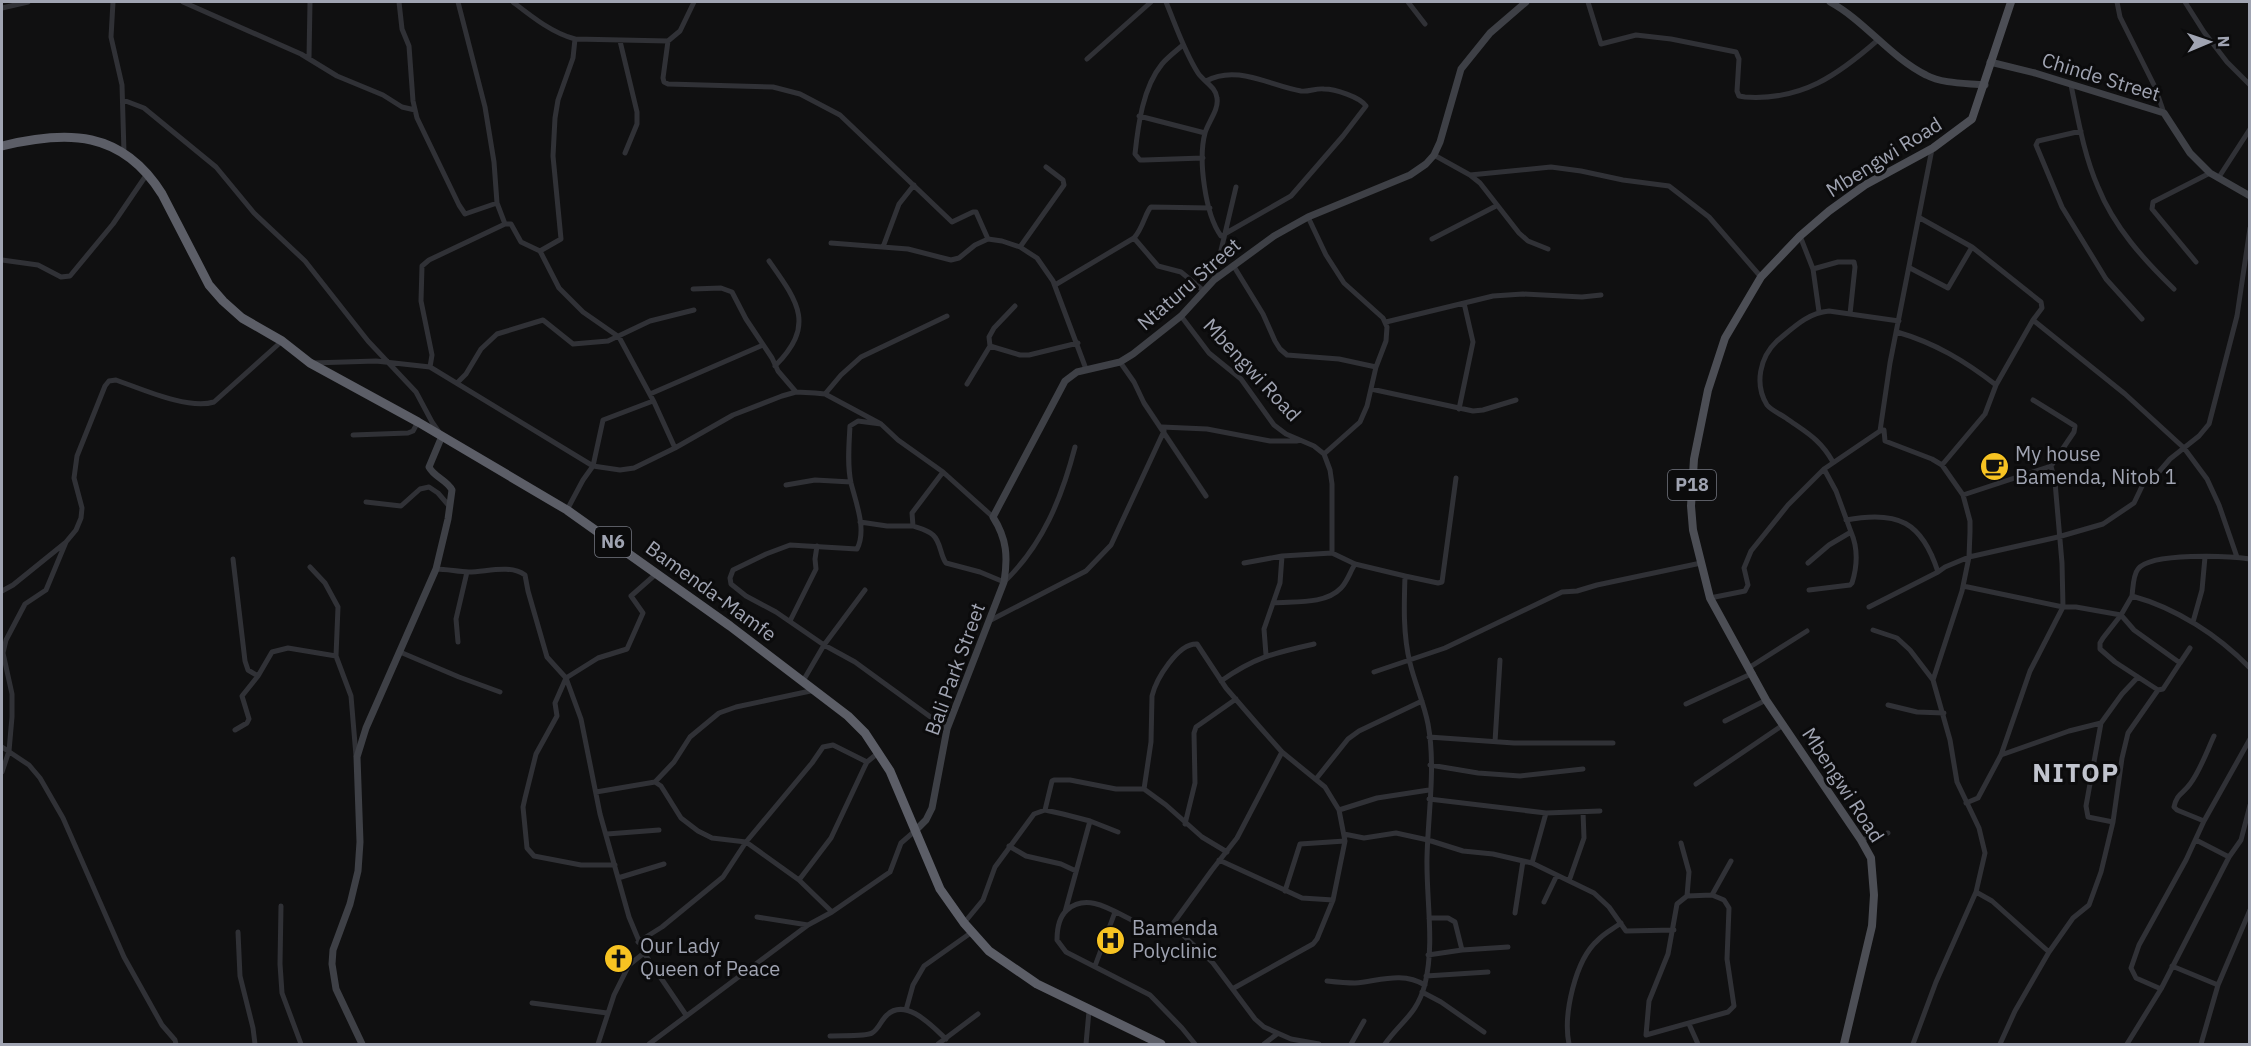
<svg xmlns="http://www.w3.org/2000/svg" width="2251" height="1046" font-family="'IBM Plex Sans',sans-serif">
<rect width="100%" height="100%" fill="#101011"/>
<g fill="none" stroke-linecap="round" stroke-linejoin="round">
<path stroke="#303136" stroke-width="5" d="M 113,2 L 111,37 L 122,85 L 124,153
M 183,2 L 301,54 L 337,76 L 383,95 L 402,107 L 415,110
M 399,2 L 402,29 L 409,46 L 413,101 L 417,118 L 459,205 L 465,214 L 497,203
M 458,2 L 485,107 L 494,162 L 497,203 L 505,224
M 513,2 C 531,16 552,33 575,39
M 1166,2 C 1176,26 1184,51 1198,73 C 1204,82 1216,87 1217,98 C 1219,110 1208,122 1205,133 C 1198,159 1205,214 1221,236 L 1291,196 L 1343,136 L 1366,106 C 1360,97 1335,89 1324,89 C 1316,88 1309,92 1301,91 C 1270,86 1237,64 1206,81
M 1408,2 L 1425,24
M 1588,2 L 1601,44 L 1636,35 L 1671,39 L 1736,52 L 1739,59 L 1737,91 L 1739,96 L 1745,97 C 1802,101 1838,75 1879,39
M 2117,2 L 2120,17 L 2155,87 L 2164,113
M 2185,2 L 2204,32 L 2227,62 L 2250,85
M 2,8 L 28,2
M 620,41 L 637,112 L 637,124 L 625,153
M 668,41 L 663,78 L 664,82 L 668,84 L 773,87 L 800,94 L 840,115 L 952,222 L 973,212 L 976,212 L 988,239
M 1183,45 C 1176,51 1168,57 1162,64 C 1143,87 1138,125 1135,154 L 1140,160 L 1144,160 L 1203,158
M 309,58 L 310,2
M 1087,59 L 1151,2
M 2071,85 C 2078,119 2084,155 2098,187 C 2114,227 2144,260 2174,289
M 123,100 L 144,108 L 216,167 L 254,213 L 305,261 L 368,341 L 416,392 L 432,422 L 439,432
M 1139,116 L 1205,133
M 2081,131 L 2038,141 L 2036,145 L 2062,207 L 2106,279 L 2142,319
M 1434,155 L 1470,175 L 1480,183 L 1519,233 L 1528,241 L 1548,249
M 1470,175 L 1551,167 L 1581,171 L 1623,180 L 1669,186 L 1709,217 L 1761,277
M 2219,177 L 2250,129
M 1308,217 L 1326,255 L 1344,283 L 1383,318 L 1387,327 L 1386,341 L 1376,367 L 1367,406 L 1360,422 L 1324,454
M 1920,218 L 1972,247 L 2041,302 L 2042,308 L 2033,320 L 2125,394 L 2184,448 L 2207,479 L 2219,505 L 2237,557
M 1800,236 L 1813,269 L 1819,312
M 1134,238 L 1158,266 L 1181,272 L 1204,291
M 1432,239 L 1496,206
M 831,243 L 908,249 L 951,260 L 959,258 L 975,245 L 988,239 L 1002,241 L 1020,247 L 1037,258 L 1053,281 L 1086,369
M 883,247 L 899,204 L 914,185
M 1020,247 L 1064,185 L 1063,180 L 1046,167
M 540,251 L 561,239 L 553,156 L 555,118 L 558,100 L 573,58 L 575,39 L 668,41 L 680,31 L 694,2
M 2,260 L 38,265 L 61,277 L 70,276 L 113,224 L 147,174
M 769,261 C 798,302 816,325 775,366
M 2196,262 L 2152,209 L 2153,202 L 2210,173
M 1233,265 L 1263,314 L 1275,341 L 1280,349 L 1287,355 L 1339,359 L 1376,367
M 1910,268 L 1948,288 L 1972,247
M 1813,269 L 1838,262 L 1854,262 L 1855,267 L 1850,314
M 1214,280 L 1236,187
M 1055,285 L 1134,238 C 1143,228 1146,211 1151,207 L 1210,208
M 693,289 L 721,288 L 732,292 L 746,319 L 772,358 L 778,371 L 796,392
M 1181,316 L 1209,353 L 1241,379 L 1274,425 L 1286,434 L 1314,446 L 1324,454 L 1330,470 L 1332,484 L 1332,553 L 1355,564 L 1405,576 C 1404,605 1403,635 1410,663 C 1415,684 1424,703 1428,724 C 1436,767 1428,814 1427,857 C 1426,899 1435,943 1425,984 C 1417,1015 1400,1022 1385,1044
M 1386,322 L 1493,296 L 1523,294 L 1582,297 L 1601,295
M 1897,332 C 1935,343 1965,361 1996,385
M 990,346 L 1020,355 L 1029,355 L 1078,343
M 1120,362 L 1134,382 L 1144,403 L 1206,496
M 312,363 L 376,361 L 430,367 L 593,466 L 603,420 L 653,401
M 430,367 L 432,355 L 421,301 L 422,266 L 429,260 L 505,224 L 511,224 L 521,242 L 540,251 L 559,288 L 583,312 L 619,337 L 654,402 L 675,448
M 457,383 L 466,374 L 481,349 L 497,334 L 543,320 L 573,344 L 608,341 L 650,321 L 694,310
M 967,384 L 990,346 L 989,337 L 994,328 L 1015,306
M 1371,389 L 1473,411 L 1483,410 L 1516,400
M 650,394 L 763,345
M 825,394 L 841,375 L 861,357 L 947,316
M 2033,400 L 2075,426 L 2074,432 L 2051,466
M 1459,409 L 1473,342 L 1464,303
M 881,424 L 858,421 L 850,426 C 849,444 847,465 851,483 C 856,503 867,530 857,549 L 790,545 L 766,554 L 733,570 L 730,578 L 731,584 L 746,596 L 776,612 L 824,645 L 855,662 L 947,729
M 1162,427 L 1207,429 L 1270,441 L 1297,441
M 353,435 L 408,433 L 413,431 L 418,422
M 1833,462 C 1820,439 1807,433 1786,418 C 1780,414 1771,410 1767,405 C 1754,384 1760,357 1777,341 C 1793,328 1807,313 1829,311 L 1899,321
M 1942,465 L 1985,414 L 1996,385 L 2033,320
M 943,472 L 912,513 L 913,526 C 919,528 928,530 933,535 C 941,542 940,555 946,563 L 980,572 L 1004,582 C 1043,545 1062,497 1075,447
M 786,485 L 815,480 L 851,482
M 1963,495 L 2051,466 L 2055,482 L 2062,563 L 2063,607 L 1963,586
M 366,502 L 401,506 L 420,489 L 429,487 L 438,493 L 450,507
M 567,510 L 583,480 L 593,466 L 620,470 L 634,468 L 675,448 L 733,415 L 782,396 L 796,392 L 815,393 L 825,394 L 881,424 L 898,440 L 943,472 L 993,517
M 1846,520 C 1898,510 1922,522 1938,572 L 1945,567 L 1969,557 L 2058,537 L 2103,524 L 2134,503 L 2146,478 L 2158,473 L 2170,459 L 2199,436 L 2209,424 L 2237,316 L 2250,228
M 860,522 L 887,526 L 913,526
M 233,559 L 245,661 L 248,670 L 258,676
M 1244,563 L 1282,556 L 1332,553
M 1808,563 L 1829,545 L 1851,532 L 1836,491 L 1824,469
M 310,567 L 325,583 L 338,607 L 336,656 L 351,696 L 356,756
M 436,569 C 447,569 459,572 469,572 C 486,572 510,564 525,575 L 528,591 L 547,657 L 566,678 L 581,719 L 600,814 L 629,917 L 644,953 L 686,1015
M 1405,576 L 1438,583 L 1442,582 L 1456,478
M 1809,590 L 1850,585 L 1852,583 C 1857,567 1858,548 1851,532
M 2,591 L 13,585 L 65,543
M 2132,596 C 2133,588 2133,575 2138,569 C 2151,552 2229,556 2250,559
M 1710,598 L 1745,591 L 1748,585 L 1744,568 L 1751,551 L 1788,505 L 1824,469 L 1880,431
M 1273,603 C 1293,601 1325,605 1341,588 C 1347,582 1350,572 1355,564
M 1869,607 L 1938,572
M 790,621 L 816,569 L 815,559 L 817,546
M 989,621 L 1086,571 L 1111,545 L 1164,431
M 2193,622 L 2202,590 L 2205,557
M 1873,630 L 1897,638 L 1910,650 L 1933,680
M 458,642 L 456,619 L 467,572
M 400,652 L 459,677 L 500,692
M 1266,655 L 1264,629 L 1280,583 L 1282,556
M 2180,663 L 2163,689 L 2158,690 L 2115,662 L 2100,649 L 2100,643 L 2103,638 L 2121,615 L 2134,630 L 2180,663 L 2190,648
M 1750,667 L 1807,631
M 1374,672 L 1445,648 L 1562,592 L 1577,591 L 1597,585 L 1701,563
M 803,681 L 824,645 L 865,590
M 1221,681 C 1255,657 1274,653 1314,644
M 1686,704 L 1753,673
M 1888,705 L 1917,712 L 1944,713
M 1725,721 L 1766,700
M 235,730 L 247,723 L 249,719 L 242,696 L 258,676 L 272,652 L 288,648 L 336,656
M 1429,737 L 1514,743 L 1613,743
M 1495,742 L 1500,660
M 2,747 L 29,765 L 40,778 L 63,818 L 124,957 L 162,1025 L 175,1040 L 176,1044
M 2001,755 L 2069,731 L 2101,723
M 1430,765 L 1478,773 L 1520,776 L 1583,769
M 2,772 L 9,751 L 12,717 L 12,694 L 3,653 L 6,640 L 25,604 L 46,590 L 66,542 L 76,530 L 81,518 L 82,508 L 74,478 L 77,456 L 105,386 L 109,381 L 116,380 C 142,389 188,410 214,402 L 282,341
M 1316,779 L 1348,739 L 1359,731 L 1422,701
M 655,782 L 661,786 L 681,818 L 698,831 L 712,838 L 746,842 L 799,880 L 832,912
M 1696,784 L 1783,725
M 1144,789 L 1151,742 L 1152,696 C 1156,679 1178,643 1197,644 L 1226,688 L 1258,725 L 1282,752 L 1325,787 L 1339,810 L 1345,841 L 1300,844 L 1285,891
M 596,792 L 655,782 L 674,762 L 690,737 L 719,713 L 736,707 L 815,690
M 1429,799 L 1546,813 L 1600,811
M 1966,803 L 1978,798 L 2001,755 L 2030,671 L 2063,607 L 2076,607 L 2121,615 L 2132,596 C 2176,608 2218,635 2250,668
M 1045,810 L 1052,781 L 1054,780 L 1070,780 L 1116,789 L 1144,789 L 1166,805 L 1202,837 L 1227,852
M 1339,810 L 1377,798 L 1429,790
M 2204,821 L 2177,810 L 2174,807 C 2177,793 2183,794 2190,784 C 2200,771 2207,751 2214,736
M 2113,822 L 2088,817 L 2086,806 L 2101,723 L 2122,694 L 2138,677
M 1185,824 L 1195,783 L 1194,733 L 1196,727 L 1236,699
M 607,834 L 659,830
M 1344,834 L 1364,838 L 1396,833 L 1428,840 L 1463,851 L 1493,854 L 1532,863 L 1594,893 L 1609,907 L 1626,931 L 1674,930
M 1861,840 L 1888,833
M 2196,840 L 2229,857
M 1681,843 L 1689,872 L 1687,896
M 1009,846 L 1026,856 L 1061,864 L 1076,871
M 1219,860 L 1302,898 L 1333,900
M 1532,863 L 1546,813
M 615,865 L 581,865 L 534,856 L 527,848 L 523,807 L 525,798 L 536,754 L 557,716 L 555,703 L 566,678 L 598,658 L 627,649 L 643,613 L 631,596 L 656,574
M 618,878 L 664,864
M 799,880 L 831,838 L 864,768 L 867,762 L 878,753
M 1569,881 L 1584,838 L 1583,812
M 1976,892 L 1992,901 L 2049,952
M 1712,895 L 1724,900 L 1729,908 L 1727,959 L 1734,1006 L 1728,1012 L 1646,1035 L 1649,1001 L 1668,954 L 1677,904 L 1687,896 Z
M 1712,895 L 1731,861
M 1544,902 L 1557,875
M 281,906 L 280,964 L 282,993 L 301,1044
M 1065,912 L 1090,821
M 1515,913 L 1523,861
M 757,917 L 808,925
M 1429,918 L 1448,918 L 1455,922 L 1462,950
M 964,923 L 983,900 L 995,867 L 1034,814 L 1045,810 L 1063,814 L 1090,821 L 1118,832
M 1172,925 L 1213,963 L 1255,1019 L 1264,1027 L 1291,1039 L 1319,1044
M 238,932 L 240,976 L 253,1028 L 255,1044
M 638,942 L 662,927 L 723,877 L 746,842 L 812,763 L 823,747 L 833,745 L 867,762
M 1428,955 L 1462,950 L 1508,947
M 1095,966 L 1115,912
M 2172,966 L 2218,985
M 1426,976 L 1488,972
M 1327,981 C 1336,982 1346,983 1355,983 C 1379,981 1402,971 1425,985
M 1234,988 L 1313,944 L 1317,939 L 1333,900 L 1345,841
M 2161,989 L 2136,978 L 2131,968 L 2139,945 L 2186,860 L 2204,821 L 2250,739
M 1422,992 L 1441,1002 L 1484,1032
M 532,1003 L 607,1013
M 906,1010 L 913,985 L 924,966 L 972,932
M 1689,1024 L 1698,1044
M 830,1036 C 839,1035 865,1037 872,1033 C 879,1029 881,1020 887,1015 C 906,997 933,1027 946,1039
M 598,1044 L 614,995 L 629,965 L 644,953
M 649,1044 L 808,925 L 832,912 L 890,872 L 901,843 L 916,830
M 938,1044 L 978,1014
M 1086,1044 L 1089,1011
M 1195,1044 L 1182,1028 L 1150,995 L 1066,952 L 1057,940 C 1057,930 1059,917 1067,910 C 1092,888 1124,921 1149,927 C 1157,929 1165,928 1172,925 L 1212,870 L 1237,838 L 1282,752
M 1264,1044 L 1277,1034
M 1351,1044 L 1364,1021
M 1569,1044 C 1563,1015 1575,960 1598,940 C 1604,933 1613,929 1621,923
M 1913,1044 L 1936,982 L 1976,892 L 1985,853 L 1979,828 L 1957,782 L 1950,740 L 1933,680 L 1962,591 L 1969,557 L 1970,532 L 1970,521 L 1963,495 L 1942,465 L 1932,459 L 1885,441 L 1884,430 L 1880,431 L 1890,363 L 1932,149
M 2000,1044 L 2015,1011 L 2049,952 L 2073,918 L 2089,905 L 2101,872 L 2113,822 L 2122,758 L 2128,733 L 2158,690
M 2127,1044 L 2161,989 L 2229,857 L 2241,840 L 2250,805
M 2201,1044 L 2218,985 L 2250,910"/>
<path stroke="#3e4046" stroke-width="7" d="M 1830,2 C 1865,21 1890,57 1926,75 C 1943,84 1966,83 1985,85
M 1990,62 L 2035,73 L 2164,113 L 2190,153 L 2210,173 L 2250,196
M 916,830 L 926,820 L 932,808 L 947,729 L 1004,582 C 1008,557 1007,539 993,517 L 1065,381 L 1077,372 L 1120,362 L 1133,354 L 1181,316 L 1214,280 L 1274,236 L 1308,217 L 1410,175 L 1426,164 L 1434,155 L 1440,142 L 1461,69 L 1490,33 L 1526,2
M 362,1044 L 336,989 L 332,964 L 333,950 L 350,904 L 358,871 L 360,842 L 357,757 L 366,728 L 436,569 L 448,519 L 452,490 C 447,480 434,477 429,467 L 442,436"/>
<path stroke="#4c4e55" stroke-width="8" d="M 1844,1044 L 1872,926 L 1874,895 L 1871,858 L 1861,840 L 1766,700 L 1710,598 L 1693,530 L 1691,506 L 1694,459 L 1708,390 L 1725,338 L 1761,277 L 1800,236 L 1829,211 L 1865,185 L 1933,148 L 1972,119 L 2011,2"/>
<path stroke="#5c5e67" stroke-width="9" d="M 2,146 C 67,130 122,130 162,194 L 209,285 L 223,301 L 242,318 L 282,341 L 310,363 L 418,422 L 567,510 L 730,626 L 848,716 L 865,733 L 890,771 L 940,889 L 964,923 L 989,951 L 1037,984 L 1161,1044"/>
</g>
<defs>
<symbol id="cafe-disc" viewBox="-11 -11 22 22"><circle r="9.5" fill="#f7c322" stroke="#0b0b0c"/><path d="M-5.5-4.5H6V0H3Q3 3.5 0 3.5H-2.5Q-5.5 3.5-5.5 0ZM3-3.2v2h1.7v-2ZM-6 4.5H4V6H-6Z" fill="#111"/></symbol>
<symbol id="hospital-disc" viewBox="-11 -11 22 22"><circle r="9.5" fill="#f7c322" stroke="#0b0b0c"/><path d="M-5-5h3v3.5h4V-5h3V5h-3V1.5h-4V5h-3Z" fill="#111"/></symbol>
<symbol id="church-disc" viewBox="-11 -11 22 22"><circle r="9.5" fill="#f7c322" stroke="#0b0b0c"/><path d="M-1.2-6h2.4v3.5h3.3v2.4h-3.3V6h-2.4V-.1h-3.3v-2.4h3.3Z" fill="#111"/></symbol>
</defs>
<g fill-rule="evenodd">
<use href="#cafe-disc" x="1978" y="450" width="33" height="33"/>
<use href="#hospital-disc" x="1094" y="924" width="33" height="33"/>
<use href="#church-disc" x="602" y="942" width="33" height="33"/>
</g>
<g text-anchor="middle" stroke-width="6" stroke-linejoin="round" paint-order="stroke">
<g fill="#0b0b0c" stroke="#737680" stroke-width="1.5">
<rect x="1668" y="470" width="48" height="30" rx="4.5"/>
<rect x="595" y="527" width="36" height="30" rx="4.5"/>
</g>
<g font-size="18" font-weight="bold" fill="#a0a4b2">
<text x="1692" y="491">P18</text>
<text x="613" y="548">N6</text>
</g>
<g font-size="20" fill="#a0a4b2" stroke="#0b0b0c">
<text transform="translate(2101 77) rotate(17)" y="7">Chinde Street</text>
<text transform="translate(1884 157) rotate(-32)" y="7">Mbengwi Road</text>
<text transform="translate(1189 284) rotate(-41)" y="7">Ntaturu Street</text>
<text transform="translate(1252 370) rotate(47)" y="7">Mbengwi Road</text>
<text transform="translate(711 591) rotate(36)" y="7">Bamenda-Mamfe</text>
<text transform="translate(955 669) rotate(-70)" y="7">Bali Park Street</text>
<text transform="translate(1843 785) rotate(57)" y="7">Mbengwi Road</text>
</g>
<g font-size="20" fill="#a0a4b2" stroke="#0b0b0c" text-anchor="start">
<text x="2015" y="461">My house<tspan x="2015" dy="23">Bamenda, Nitob 1</tspan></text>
<text x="1132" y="935">Bamenda<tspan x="1132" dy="23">Polyclinic</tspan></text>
<text x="640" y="953">Our Lady<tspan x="640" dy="23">Queen of Peace</tspan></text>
</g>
<g font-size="26" font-weight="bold" letter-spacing="1.5" fill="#c1c4ce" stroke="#0b0b0c">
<text x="2076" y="782">NITOP</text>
</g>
</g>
<rect width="2251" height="1046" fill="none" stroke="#a0a4b2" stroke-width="6"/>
<g transform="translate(2209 42) rotate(88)" stroke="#0b0b0c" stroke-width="4.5" paint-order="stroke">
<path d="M0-4.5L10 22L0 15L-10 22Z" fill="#a0a4b2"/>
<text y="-9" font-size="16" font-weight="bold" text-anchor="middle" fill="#a0a4b2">N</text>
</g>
</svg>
